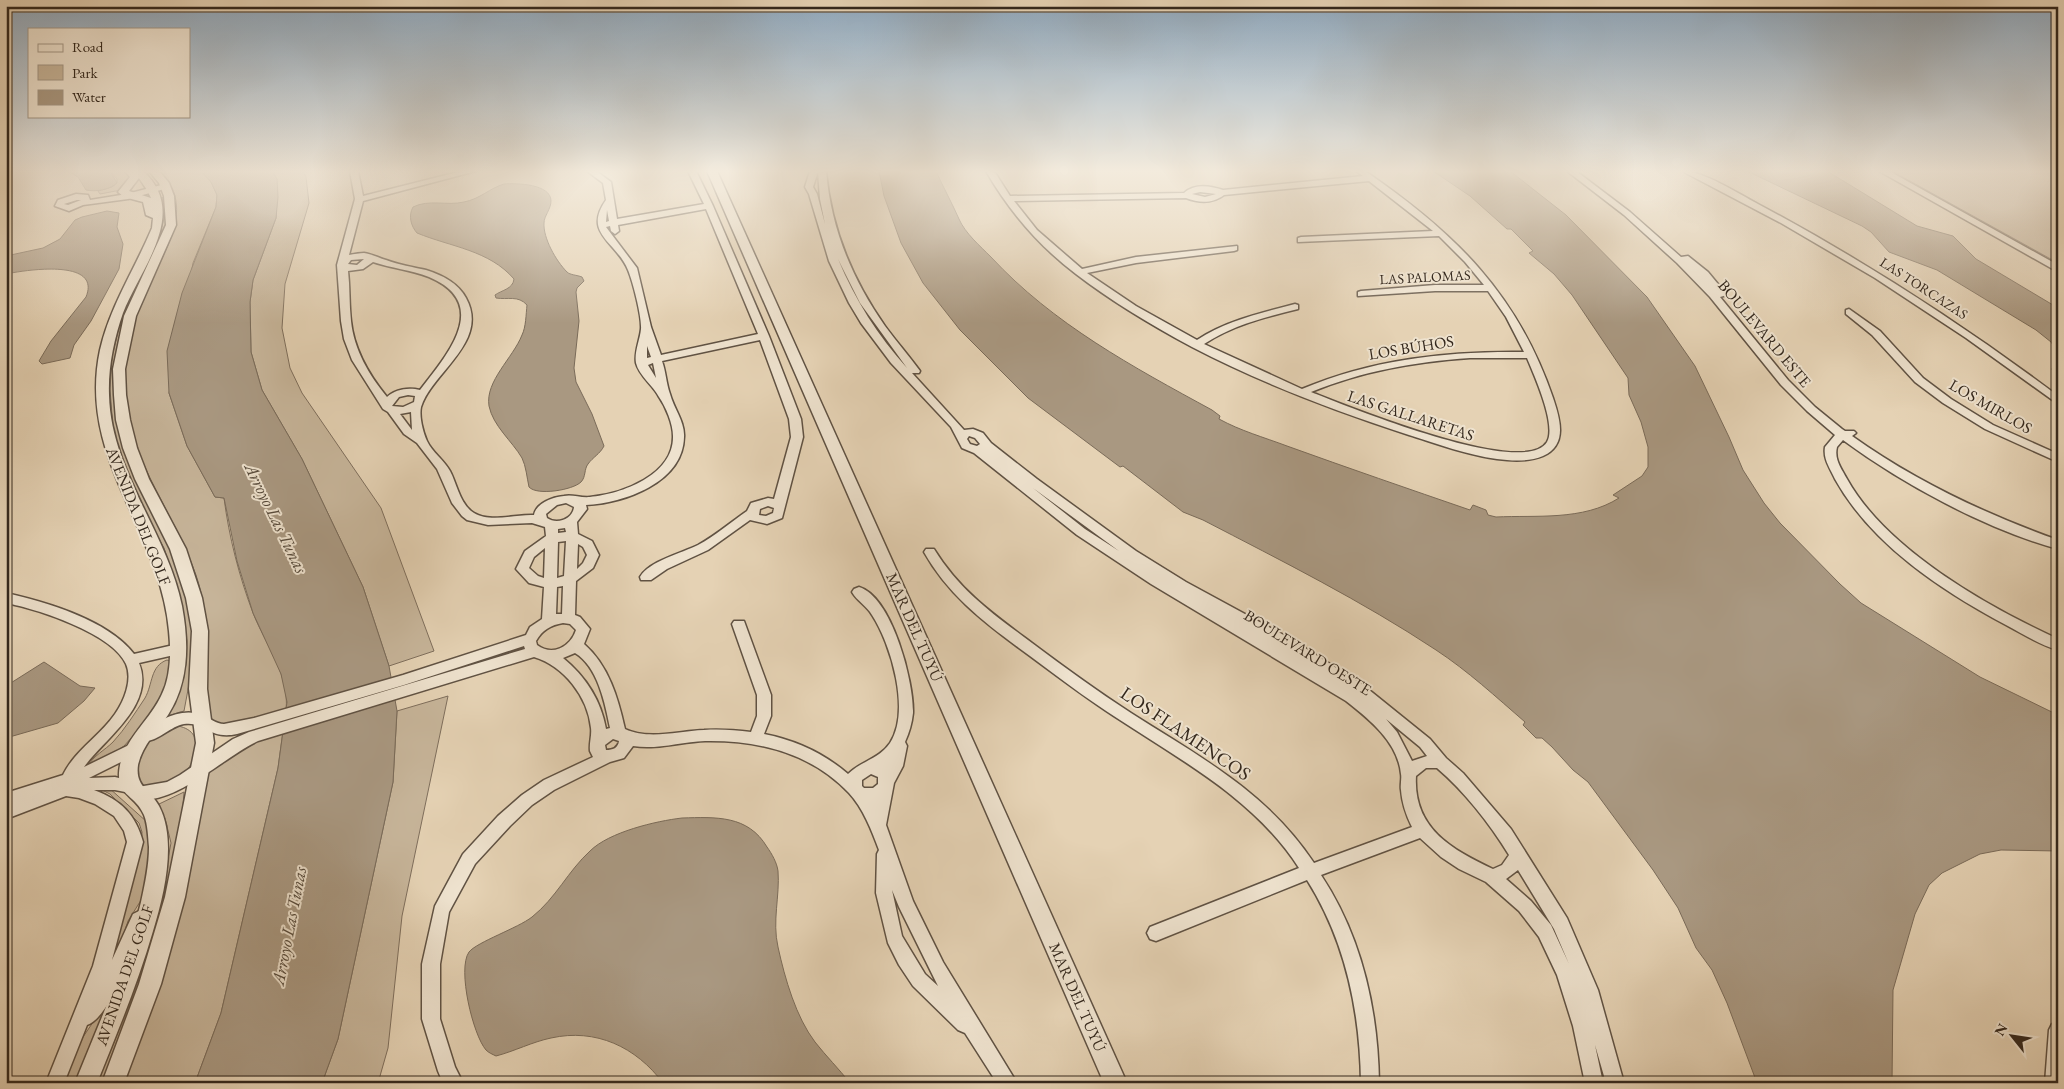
<svg xmlns="http://www.w3.org/2000/svg" width="2064" height="1089" font-family="'EB Garamond',serif">
<rect width="100%" height="100%" fill="#e5d2b4"/>
<filter id="stains"><feTurbulence type="fractalNoise" baseFrequency=".004" numOctaves="4"/><feColorMatrix values="0 0 0 0 .2 0 0 0 0 .09 0 0 0 0 .02 0 0 0 .5 -.17"/></filter>
<radialGradient id="worn" r=".72"><stop offset=".6" stop-color="#630" stop-opacity="0"/><stop offset="1" stop-color="#630" stop-opacity=".3"/></radialGradient>
<path fill="#c7b59a" stroke="#7e6e5c" d="M 110,171 L 126,171 L 131,175 L 132,179 L 121,190 L 100,194 L 98,191 L 112,187 L 117,183 L 117,179 Z
M 159,171 L 201,171 L 211,182 L 217,195 L 216,207 L 193,263 L 169,393 L 187,446 L 215,497 L 224,498 C 229,537 239,576 253,613 C 265,644 290,675 286,710 L 226,727 L 213,722 L 205,713 C 207,666 211,620 196,575 C 172,507 123,454 125,378 C 125,358 129,335 135,315 C 148,271 205,213 159,171 Z
M 272,171 L 303,171 L 306,177 L 309,203 L 285,284 L 282,328 L 290,368 L 302,393 L 381,508 L 434,651 L 389,666 L 363,587 L 302,459 L 262,390 L 251,352 L 250,302 L 253,280 L 276,218 L 277,179 Z
M 1892,171 L 2058,171 L 2058,263 Z
M 162,197 L 167,202 L 167,218 L 165,231 L 121,334 L 123,444 L 130,467 L 142,492 L 171,546 L 185,593 L 194,638 L 193,663 L 184,711 L 161,718 L 179,689 L 186,665 L 187,641 L 179,596 L 164,548 L 135,495 L 124,470 L 113,428 L 110,389 L 112,356 L 123,311 L 160,232 L 164,219 Z
M 167,660 L 170,661 L 169,685 L 150,717 L 124,746 L 101,762 L 88,766 C 93,756 105,750 113,742 C 125,729 135,713 145,698 C 153,684 150,666 167,660 Z
M 448,696 L 402,916 L 388,1048 L 378,1083 L 322,1083 L 338,1039 L 393,782 L 397,711 Z
M 178,726 C 210,732 194,769 176,781 C 168,786 153,786 144,787 C 119,763 152,732 178,726 Z
M 283,731 L 278,768 L 221,1013 L 195,1083 L 121,1083 L 157,990 L 191,868 L 205,773 L 233,750 Z
M 108,787 L 147,822 L 153,842 L 143,897 L 128,921 L 115,960 L 96,997 L 141,847 L 142,832 L 139,823 L 110,794 L 104,791 L 90,789 Z
M 184,792 L 180,847 L 150,955 L 104,1083 L 93,1083 L 164,880 L 171,843 L 165,818 L 157,805 Z
M 112,994 L 76,1083 L 64,1083 L 81,1040 Z"/>
<path fill="#a99881" stroke="#7a6b59" d="M 68,171 L 110,171 L 117,183 C 109,190 96,192 86,190 L 78,177 Z
M 201,171 L 272,171 L 277,179 L 278,197 L 276,218 L 253,280 L 250,302 L 251,352 L 262,390 L 302,459 L 363,587 L 389,666 L 397,711 L 393,782 L 338,1039 L 322,1083 L 195,1083 L 221,1013 L 278,768 L 287,702 L 281,674 L 253,613 L 237,561 L 224,498 L 215,497 L 187,446 L 169,393 L 167,351 L 182,293 L 216,207 L 217,195 L 211,182 Z
M 879,171 L 936,171 C 943,187 952,203 959,219 C 965,233 980,246 991,257 C 1053,324 1133,367 1212,410 L 1220,416 L 1219,419 C 1241,431 1263,437 1287,446 C 1348,468 1409,489 1470,510 L 1473,505 L 1486,510 L 1488,515 L 1496,517 C 1536,515 1583,521 1619,498 L 1613,495 L 1642,476 L 1648,467 L 1648,447 L 1641,422 L 1629,395 L 1628,378 L 1572,295 L 1554,274 L 1529,253 L 1533,251 L 1511,229 L 1507,229 L 1470,196 L 1433,171 L 1510,171 L 1566,215 L 1647,297 L 1695,366 L 1729,437 L 1743,470 L 1764,503 L 1780,523 L 1840,584 L 1861,603 L 1980,677 L 2058,715 L 2058,851 L 2001,850 L 1980,854 L 1942,873 L 1929,885 L 1915,914 L 1893,990 L 1892,1083 L 1757,1083 L 1727,1003 L 1712,970 L 1696,948 L 1678,908 L 1653,870 L 1588,782 L 1573,770 L 1552,747 L 1542,738 L 1536,738 L 1523,725 L 1525,722 C 1496,697 1468,671 1436,650 C 1362,601 1282,561 1203,520 L 1183,512 L 1123,466 L 1120,467 L 1028,398 L 960,330 L 923,283 L 901,243 L 884,196 Z
M 1747,171 L 1827,171 L 1917,226 L 1953,236 L 1976,259 L 2058,308 L 2058,378 L 2054,375 L 2052,369 L 2057,357 L 2057,351 L 2051,342 L 2036,330 L 1937,270 L 1889,252 L 1871,232 L 1862,226 Z
M 504,184 C 517,183 551,184 551,201 C 551,209 544,216 544,223 C 543,238 556,261 567,272 C 570,275 577,275 582,277 L 584,281 L 577,288 L 576,292 L 579,321 L 574,368 L 576,382 L 592,414 L 604,446 C 600,454 593,457 588,464 C 584,469 586,477 581,482 C 573,490 537,496 529,487 C 527,478 526,466 522,458 C 512,441 493,426 489,406 C 485,381 513,358 522,335 C 526,327 526,314 527,305 C 518,295 508,300 496,298 L 495,295 C 502,290 513,289 514,279 C 489,250 451,247 417,233 C 411,226 408,216 413,207 C 429,199 447,206 464,202 C 480,199 490,188 504,184 Z
M 107,211 L 119,213 L 117,227 L 123,244 L 119,269 L 91,321 L 74,345 L 70,358 L 42,364 L 39,361 L 51,341 L 86,297 C 102,258 25,270 6,274 L 6,256 L 43,248 L 60,239 L 75,220 L 82,217 Z
M 44,662 L 80,686 L 95,688 L 84,701 L 58,723 L 6,738 L 6,686 Z
M 682,818 C 716,817 748,815 767,847 C 772,854 777,863 778,871 C 780,896 772,921 778,947 C 785,979 796,1017 815,1042 C 826,1056 839,1069 850,1083 L 663,1083 C 636,1047 596,1028 551,1038 C 532,1042 515,1051 496,1056 C 492,1054 489,1053 486,1050 C 473,1035 457,969 469,952 C 477,942 518,928 532,917 C 556,898 568,871 590,851 C 609,832 656,821 682,818 Z"/>
<g fill="none" stroke-linecap="round" stroke-linejoin="round">
<defs>
<path id="minor" d="M 350,171 L 358,171 L 363,196 L 462,171 L 476,171 L 363,201 L 349,255 C 354,254 360,253 364,253 C 372,254 379,258 386,260 C 399,265 413,267 426,270 C 442,275 458,283 466,298 C 490,342 432,372 421,407 C 419,417 423,432 427,441 C 432,452 444,460 450,471 C 457,484 460,505 474,513 C 490,523 516,514 534,515 C 536,503 553,497 564,496 C 572,494 580,498 590,497 C 622,494 674,475 673,436 C 673,424 666,407 659,397 C 653,385 639,376 636,363 C 634,352 640,340 641,329 C 642,317 633,282 628,270 C 617,242 582,234 606,200 L 603,183 L 587,171 L 596,171 L 611,182 L 617,219 L 704,204 L 688,171 L 696,171 L 713,206 L 769,336 L 801,419 L 803,437 L 782,518 L 767,524 L 750,520 L 708,550 L 667,569 L 651,580 L 641,580 L 640,577 C 649,561 682,553 698,545 C 715,536 731,522 747,511 L 751,503 L 768,498 L 774,499 L 791,437 L 789,419 L 760,340 L 662,361 C 666,372 666,383 670,394 C 674,409 685,422 684,437 C 683,483 624,503 586,505 L 587,509 L 577,522 L 578,534 L 592,541 L 599,555 L 593,568 L 576,581 L 575,615 L 580,617 L 590,629 L 584,644 C 609,666 618,698 625,729 C 649,740 678,731 704,730 C 720,729 735,730 751,732 L 757,716 L 757,695 L 732,624 L 734,621 L 744,621 L 771,695 L 771,716 L 764,734 C 795,740 825,754 848,774 C 861,761 879,759 890,743 C 911,711 891,644 872,615 C 867,606 857,601 852,592 L 854,589 L 859,587 C 892,597 914,682 913,713 C 912,723 909,733 905,742 L 907,746 L 903,766 L 894,783 L 886,825 L 913,901 L 943,962 L 1017,1083 L 997,1083 L 965,1033 L 958,1030 L 913,986 L 899,965 L 888,943 L 876,893 L 877,854 L 879,850 C 872,831 863,808 849,793 C 811,753 758,740 705,741 C 681,742 656,750 633,746 L 624,758 L 610,762 L 554,790 L 532,805 L 510,826 L 475,864 L 449,912 L 440,964 L 440,1019 L 455,1067 L 463,1083 L 443,1083 L 438,1071 L 422,1019 L 422,964 L 435,906 L 463,854 L 498,816 L 522,795 L 544,780 L 593,757 L 590,751 C 589,743 592,736 591,728 C 588,697 564,666 534,657 L 258,741 C 225,756 170,810 133,798 L 130,793 L 115,790 L 94,790 C 121,800 136,815 143,842 L 112,960 L 133,914 L 139,911 L 145,914 L 147,919 C 138,942 110,1018 87,1025 L 64,1083 L 46,1083 L 93,966 L 127,842 L 124,831 L 114,816 L 95,804 L 79,798 L 66,796 L 6,819 L 6,793 L 63,775 C 75,750 99,737 115,714 C 124,701 133,680 126,664 C 112,633 37,609 6,603 L 6,593 C 46,602 108,620 134,654 L 178,644 L 183,645 L 185,649 L 183,653 L 139,663 C 156,705 104,739 84,767 L 131,744 L 136,742 L 141,744 L 143,748 L 141,752 L 89,778 L 115,777 L 135,782 L 138,787 L 167,782 L 180,775 L 233,739 L 249,732 L 525,649 L 524,646 L 404,685 L 237,734 C 209,740 205,721 184,724 C 170,726 155,745 141,740 L 139,736 L 141,732 C 160,720 180,707 203,715 C 210,718 216,724 224,724 L 254,718 L 403,675 L 526,635 L 530,627 L 542,619 L 544,587 L 529,583 L 516,569 L 525,551 L 546,536 L 545,527 L 532,523 L 488,525 L 467,520 L 462,516 L 452,503 L 437,469 L 417,443 L 404,434 L 388,412 L 383,409 L 352,360 L 344,339 L 341,321 L 337,265 L 355,199 ZM 706,209 L 758,334 L 661,355 L 651,327 L 637,268 L 606,227 L 610,226 L 611,231 L 615,234 L 619,231 L 618,225 ZM 607,210 L 609,221 L 606,222 ZM 364,259 L 357,265 L 348,264 L 351,260 ZM 373,262 C 391,268 411,270 429,277 C 493,304 446,356 420,390 C 409,387 395,389 387,397 C 369,375 354,350 351,321 C 349,304 350,287 348,271 L 363,269 ZM 647,346 L 651,357 L 647,358 ZM 653,363 L 656,378 L 648,365 ZM 408,395 L 415,396 L 414,402 L 403,407 L 392,406 L 399,397 ZM 411,412 L 412,430 L 400,414 ZM 566,503 L 574,507 C 573,519 557,525 547,518 L 546,514 L 557,505 ZM 768,506 L 774,508 L 773,513 L 766,516 L 759,515 L 760,509 ZM 565,528 L 566,532 L 558,533 L 558,529 ZM 566,541 L 564,576 L 557,578 L 558,542 ZM 578,544 L 583,547 L 587,555 L 583,563 L 577,569 ZM 545,548 L 544,578 L 538,576 L 529,568 L 534,557 ZM 563,586 L 562,614 L 556,614 L 557,587 ZM 563,623 L 570,624 L 576,630 C 571,646 553,657 537,645 L 536,641 C 542,630 551,625 563,623 ZM 575,653 C 598,667 605,703 610,728 L 606,729 C 601,700 585,676 563,658 ZM 613,739 L 619,741 C 618,748 613,750 606,750 L 605,745 ZM 871,774 L 878,777 L 878,784 L 873,788 L 864,788 L 862,786 L 862,780 ZM 892,890 L 899,907 L 938,986 L 925,974 L 902,936 Z
M 810,171 L 826,171 C 831,229 852,279 885,326 C 896,341 909,356 920,371 L 919,373 L 912,373 L 964,430 L 973,429 L 983,433 L 991,443 L 1037,479 L 1136,551 L 1186,582 L 1291,639 L 1363,685 L 1430,739 L 1446,758 L 1463,773 L 1511,829 L 1567,918 L 1598,990 L 1624,1083 L 1606,1083 L 1595,1045 L 1603,1083 L 1585,1083 L 1573,1026 L 1557,975 L 1539,937 L 1519,911 L 1486,882 L 1459,869 L 1441,857 L 1420,838 L 1321,875 C 1362,937 1378,1010 1379,1083 L 1361,1083 C 1360,1011 1346,942 1307,880 L 1156,941 L 1150,939 L 1147,933 L 1150,927 L 1299,868 C 1256,801 1186,763 1120,720 C 1085,698 1052,672 1019,648 C 981,620 947,593 924,552 L 926,549 L 934,549 C 960,591 993,614 1032,643 C 1064,667 1097,691 1131,713 C 1200,757 1267,792 1314,863 L 1412,827 C 1406,815 1402,803 1401,790 C 1400,785 1402,779 1401,774 C 1398,742 1369,719 1346,701 L 1151,584 L 1077,535 L 974,453 L 962,448 L 951,427 L 891,363 L 861,323 L 849,303 L 829,261 L 809,194 L 805,187 ZM 818,171 L 820,199 L 825,224 L 817,194 L 813,187 ZM 838,259 L 860,303 L 907,368 C 878,336 855,300 838,259 ZM 969,436 L 975,438 L 980,444 L 977,446 L 970,444 L 967,439 ZM 1033,488 L 1119,551 L 1085,529 ZM 1386,719 L 1420,747 L 1427,756 L 1412,761 L 1397,732 ZM 1426,768 L 1437,768 C 1465,792 1490,824 1509,855 L 1502,865 L 1493,869 C 1451,849 1413,828 1416,776 ZM 1518,870 L 1554,929 L 1569,964 L 1551,925 L 1531,901 L 1506,879 Z
M 986,171 L 994,171 L 1010,196 L 1184,193 C 1195,183 1211,186 1223,190 L 1363,176 L 1356,171 L 1365,171 C 1455,233 1517,293 1553,398 C 1560,419 1568,445 1543,456 C 1529,462 1512,461 1497,459 C 1467,455 1438,444 1409,435 C 1335,411 1261,383 1192,347 C 1153,326 1111,301 1076,274 C 1039,246 1009,211 986,171 ZM 1369,181 L 1433,231 L 1301,237 L 1298,238 L 1298,242 L 1439,236 L 1465,262 L 1484,285 L 1435,285 L 1361,291 L 1358,292 L 1358,296 L 1435,291 L 1488,291 L 1506,317 L 1524,352 C 1447,351 1373,359 1302,389 L 1204,344 C 1233,325 1266,317 1298,309 L 1298,305 L 1295,304 C 1261,313 1226,321 1197,340 L 1136,306 L 1087,273 L 1136,263 L 1234,251 L 1237,250 L 1237,246 L 1136,257 L 1082,269 L 1037,230 L 1014,201 L 1186,198 C 1199,203 1212,204 1224,195 ZM 1200,192 L 1216,194 L 1205,197 L 1192,194 ZM 1470,358 L 1527,358 C 1534,375 1557,425 1547,442 C 1524,479 1347,406 1311,392 C 1363,371 1414,362 1470,358 Z
M 1567,171 L 1576,171 L 1630,212 L 1681,257 L 1688,256 L 1708,272 L 1727,295 L 1720,297 L 1788,380 L 1815,407 L 1842,429 L 1845,431 L 1854,431 L 1856,433 L 1852,436 C 1915,481 1985,514 2058,540 L 2058,549 C 1985,529 1903,484 1843,440 L 1837,447 C 1834,459 1841,468 1847,479 C 1886,549 1986,606 2058,639 L 2058,650 C 2040,645 2023,634 2006,625 C 1942,591 1871,544 1835,479 C 1830,468 1823,459 1825,447 L 1835,435 L 1807,411 L 1781,385 L 1710,297 L 1677,263 L 1624,215 Z
M 1682,171 C 1704,171 1737,193 1758,204 C 1863,260 1962,324 2058,396 L 2058,404 L 1966,338 L 1875,278 L 1781,223 Z
M 1879,171 L 1889,171 L 2058,265 L 2058,272 Z
M 165,184 L 168,184 L 168,188 L 128,199 L 83,205 L 69,211 L 55,206 L 58,200 L 76,194 L 88,195 L 90,200 L 127,194 ZM 77,200 L 81,200 L 68,205 L 64,204 Z
M 1849,309 L 1880,331 L 1923,378 L 1951,399 L 1993,425 L 2058,454 L 2058,462 L 1985,429 L 1943,403 L 1915,382 L 1872,335 L 1846,314 L 1846,310 Z
M 2058,1021 L 2058,1083 L 2045,1083 L 2049,1030 L 2052,1024 Z"/>
<path id="tertiary" d="M 125,171 L 143,171 C 190,213 140,269 123,313 C 114,339 108,367 109,395 C 111,472 167,532 182,606 C 189,644 189,682 168,715 C 157,731 142,746 138,765 C 135,787 150,789 159,806 C 166,819 168,835 168,849 C 168,876 161,905 153,931 C 138,983 117,1033 97,1083 L 75,1083 C 99,1023 126,964 141,902 C 145,884 149,865 149,847 C 148,837 148,825 144,815 C 135,793 114,797 120,765 C 126,737 151,719 162,694 C 171,676 171,651 169,631 C 160,529 77,459 100,350 C 110,306 135,269 152,228 L 153,218 L 146,215 L 143,202 L 124,197 L 118,192 L 130,177 ZM 139,178 L 147,190 L 151,198 L 129,191 Z
M 149,171 L 159,171 L 169,183 L 174,196 L 176,225 L 136,316 L 125,369 L 126,395 L 130,420 L 137,448 L 149,479 L 186,549 L 202,598 L 208,631 L 207,689 L 214,743 L 185,897 L 161,984 L 124,1083 L 102,1083 L 139,984 L 165,897 L 196,743 L 189,689 L 192,631 L 186,598 L 170,549 L 135,479 L 123,448 L 116,420 L 114,395 L 113,369 L 124,316 L 166,225 L 164,196 L 159,183 Z
M 707,171 L 717,171 L 1127,1083 L 1104,1083 Z"/>
</defs>
<use href="#minor" stroke="#605243" stroke-width="3"/>
<use href="#tertiary" stroke="#605243" stroke-width="3"/>
<use href="#minor" fill="#eee2ce" fill-rule="evenodd"/>
<use href="#tertiary" fill="#eee2ce" fill-rule="evenodd"/>
</g>
<linearGradient id="sky" x2="0" y2="1"><stop stop-color="#8fa9bf"/><stop offset="0.53" stop-color="#f3ebdd"/><stop offset="1" stop-color="#f3ebdd" stop-opacity="0"/></linearGradient>
<rect width="2064" height="323" fill="url(#sky)"/>
<g text-anchor="middle" stroke-width="4" stroke-linejoin="round" paint-order="stroke">
<g font-size="14" fill="#34281d" stroke="#eee2ce">
<text transform="translate(1425 277) rotate(-3)" y="5">LAS PALOMAS</text>
<text transform="translate(1924 288) rotate(33)" y="5">LAS TORCAZAS</text>
</g>
<g font-size="16" fill="#34281d" stroke="#eee2ce">
<text transform="translate(1765 333) rotate(50)" y="6">BOULEVARD ESTE</text>
<text transform="translate(1411 347) rotate(-9)" y="6">LOS BÚHOS</text>
<text transform="translate(1991 406) rotate(30)" y="6">LOS MIRLOS</text>
<text transform="translate(1411 415) rotate(18)" y="6">LAS GALLARETAS</text>
<text transform="translate(139 516) rotate(68)" y="6">AVENIDA DEL GOLF</text>
<text transform="translate(915 627) rotate(66)" y="6">MAR DEL TUYÚ</text>
<text transform="translate(1308 652) rotate(32)" y="6">BOULEVARD OESTE</text>
<text transform="translate(124 975) rotate(-71)" y="6">AVENIDA DEL GOLF</text>
<text transform="translate(1078 997) rotate(66)" y="6">MAR DEL TUYÚ</text>
</g>
<g font-size="18" font-style="italic" fill="#574a3b" stroke="#eee2ce">
<text transform="translate(276 518) rotate(64)" y="6">Arroyo Las Tunas</text>
<text transform="translate(289 926) rotate(-79)" y="6">Arroyo Las Tunas</text>
</g>
<g font-size="19" fill="#34281d" stroke="#eee2ce">
<text transform="translate(1186 733) rotate(34)" y="7">LOS FLAMENCOS</text>
</g>
</g>
<rect width="2064" height="1089" fill="none" stroke="#e5d2b4" stroke-width="25"/>
<rect x="8" y="8" width="2049" height="1074" fill="none" stroke="#34281d" stroke-width="2.5"/>
<rect x="12" y="12" width="2039" height="1064" fill="none" stroke="#34281d"/>
<rect x="28" y="28" width="162" height="90" fill="#eee2ce" stroke="#a49887"/>
<rect x="38" y="44" width="25" height="8" fill="#eee2ce" stroke="#a49887"/>
<text x="72" y="52" font-size="15" fill="#34281d">Road</text>
<rect x="38" y="65" width="25" height="15" fill="#c7b59a" stroke="#a49887"/>
<text x="72" y="78" font-size="15" fill="#34281d">Park</text>
<rect x="38" y="90" width="25" height="15" fill="#a99881" stroke="#a49887"/>
<text x="72" y="102" font-size="15" fill="#34281d">Water</text>
<g transform="translate(2012 1036) rotate(300)" stroke="#eee2ce" stroke-width="4" paint-order="stroke">
<path d="M0-4L9 19L0 12L-9 19Z" fill="#34281d"/>
<text y="-8" font-size="14" font-weight="bold" text-anchor="middle" fill="#34281d">N</text>
</g>
<rect width="100%" height="100%" filter="url(#stains)"/>
<rect width="100%" height="100%" fill="url(#worn)"/>
</svg>
